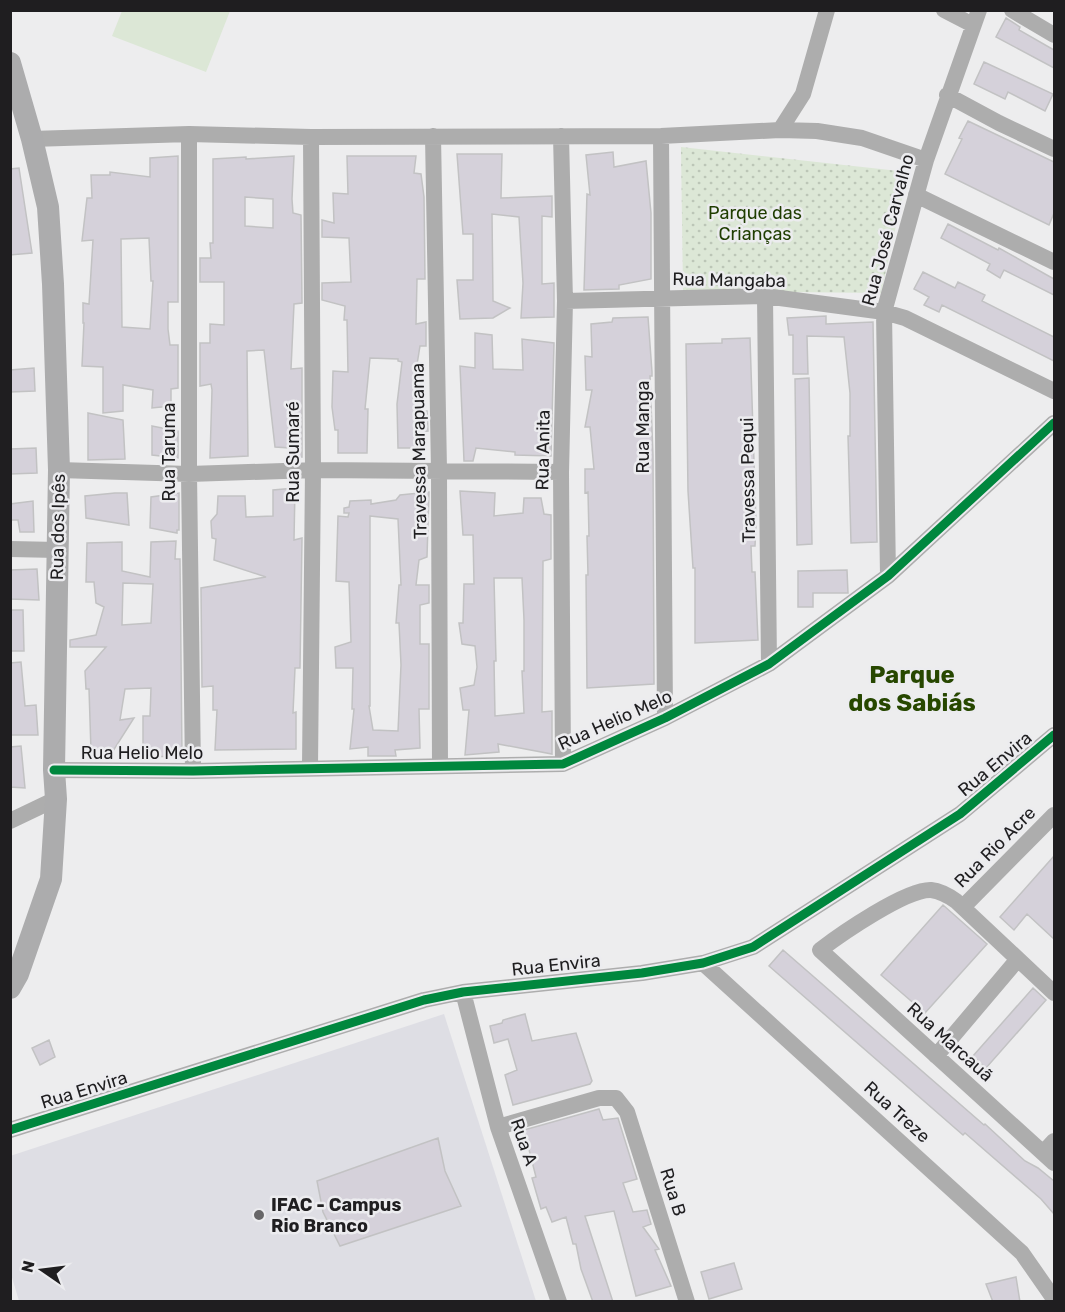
<svg xmlns="http://www.w3.org/2000/svg" width="1065" height="1312" font-family="Rubik,sans-serif">
<defs>
<pattern id="grass-dots" width="8" height="8" patternUnits="userSpaceOnUse" patternTransform="scale(1.5)"><rect width="8" height="8" fill="#dce7d6"/><path d="M2 2h.1M6 6h.1" fill="none" stroke="#bcc6b7" stroke-width="1.8" stroke-linecap="round"/></pattern>
</defs>
<rect width="100%" height="100%" fill="#ededee"/>
<path fill="#dedee4" d="M 444,1014 L 536,1301 L 19,1301 L 11,1274 L 10,1156 Z"/>
<path fill="url(#grass-dots)" d="M 681,147 L 908,172 L 881,293 L 683,291 Z"/>
<path fill="#dce7d6" d="M 122,11 L 122,10 L 230,11 L 206,72 L 112,36 Z"/>
<path fill="#d5d1da" stroke="#c2c2c3" stroke-width="1.5" fill-rule="evenodd" d="M 1006,18 L 1020,27 L 1019,30 L 1054,50 L 1054,68 L 996,37 Z
M 984,62 L 1053,94 L 1045,111 L 1008,92 L 1005,99 L 974,84 Z
M 968,121 L 1054,162 L 1054,213 L 1049,225 L 945,174 L 962,139 L 959,138 Z
M 613,152 L 614,167 L 646,161 L 651,213 L 651,279 L 619,285 L 619,289 L 584,290 L 587,194 L 590,195 L 586,155 Z
M 457,154 L 502,154 L 501,198 L 552,196 L 552,217 L 542,216 L 542,284 L 554,283 L 554,317 L 521,318 L 523,283 L 519,217 L 492,214 L 493,301 L 510,308 L 493,318 L 460,319 L 457,280 L 473,280 L 473,234 L 463,234 Z
M 178,156 L 178,302 L 168,302 L 168,329 L 170,345 L 178,345 L 178,388 L 171,389 L 171,406 L 152,408 L 153,390 L 123,385 L 123,411 L 103,413 L 103,367 L 82,366 L 84,323 L 83,323 L 83,303 L 89,304 L 93,240 L 82,241 L 87,198 L 92,198 L 91,175 L 110,175 L 110,172 L 150,177 L 150,158 ZM 149,238 L 151,281 L 153,281 L 150,329 L 122,327 L 121,239 Z
M 294,156 L 292,199 L 293,213 L 301,215 L 302,303 L 294,304 L 291,369 L 302,368 L 302,457 L 292,458 L 290,448 L 275,447 L 264,350 L 247,351 L 248,456 L 210,458 L 212,390 L 211,384 L 200,386 L 200,343 L 210,343 L 210,324 L 224,325 L 224,282 L 200,282 L 200,258 L 211,258 L 210,243 L 213,243 L 213,159 L 246,157 L 246,159 ZM 245,197 L 273,199 L 273,228 L 245,226 Z
M 347,156 L 416,156 L 414,173 L 421,174 L 424,197 L 425,279 L 417,279 L 416,324 L 426,322 L 426,346 L 420,346 L 415,377 L 418,412 L 427,411 L 428,431 L 420,432 L 417,448 L 398,448 L 397,404 L 402,362 L 398,361 L 398,359 L 370,358 L 365,409 L 368,409 L 367,453 L 338,453 L 338,430 L 335,430 L 332,407 L 333,371 L 348,372 L 347,320 L 344,320 L 345,306 L 322,300 L 322,283 L 351,282 L 349,238 L 322,237 L 322,220 L 334,223 L 333,193 L 348,194 Z
M 19,168 L 32,253 L 10,255 L 10,169 Z
M 948,224 L 998,250 L 999,248 L 1054,279 L 1054,295 L 1004,270 L 1000,278 L 987,270 L 990,264 L 941,238 Z
M 923,272 L 955,288 L 958,282 L 985,295 L 982,301 L 1054,337 L 1054,361 L 942,305 L 939,312 L 924,305 L 929,297 L 914,289 Z
M 826,316 L 826,324 L 873,322 L 877,542 L 851,543 L 848,436 L 850,436 L 850,393 L 844,337 L 807,336 L 808,374 L 793,374 L 793,335 L 789,335 L 787,318 Z
M 648,317 L 652,372 L 652,376 L 650,376 L 653,456 L 654,684 L 587,688 L 586,575 L 588,575 L 587,536 L 589,536 L 588,492 L 585,493 L 585,469 L 594,469 L 590,427 L 585,427 L 592,390 L 586,390 L 585,356 L 592,357 L 591,324 L 612,322 L 613,318 Z
M 475,333 L 492,335 L 493,369 L 523,370 L 522,339 L 554,343 L 551,456 L 515,455 L 515,452 L 476,448 L 473,461 L 464,461 L 460,366 L 475,368 Z
M 750,338 L 756,524 L 755,546 L 751,546 L 752,572 L 755,572 L 758,640 L 695,643 L 695,568 L 693,568 L 688,491 L 686,344 L 722,343 L 722,339 Z
M 34,368 L 35,391 L 10,392 L 10,370 Z
M 809,378 L 812,544 L 797,545 L 795,379 Z
M 88,413 L 123,420 L 125,459 L 88,460 Z
M 152,426 L 178,431 L 178,458 L 152,455 Z
M 36,448 L 37,473 L 10,474 L 10,449 Z
M 295,488 L 294,540 L 302,538 L 300,668 L 295,668 L 293,713 L 296,712 L 296,749 L 215,750 L 217,710 L 213,710 L 213,686 L 202,687 L 201,588 L 266,577 L 214,560 L 216,539 L 212,538 L 211,521 L 217,514 L 218,496 L 245,496 L 246,517 L 273,516 L 273,490 Z
M 460,491 L 495,493 L 494,516 L 523,513 L 524,498 L 541,498 L 544,514 L 551,515 L 551,559 L 543,561 L 542,712 L 552,711 L 552,754 L 498,744 L 499,752 L 465,755 L 469,710 L 463,710 L 460,688 L 474,685 L 477,667 L 475,646 L 462,644 L 459,623 L 463,623 L 464,584 L 474,584 L 473,535 L 463,535 ZM 494,578 L 522,578 L 524,620 L 524,671 L 522,671 L 524,713 L 495,716 L 494,661 L 496,661 Z
M 429,492 L 427,557 L 419,560 L 416,585 L 429,585 L 429,603 L 420,605 L 420,644 L 429,644 L 429,709 L 419,709 L 420,748 L 395,750 L 396,756 L 368,756 L 368,747 L 350,749 L 354,709 L 352,709 L 353,668 L 336,668 L 335,647 L 351,642 L 349,582 L 336,581 L 338,516 L 348,517 L 349,513 L 344,513 L 344,508 L 349,507 L 350,501 L 371,500 L 371,504 L 396,500 L 400,495 ZM 370,516 L 398,519 L 401,585 L 399,585 L 396,623 L 399,623 L 401,665 L 398,731 L 373,730 L 369,706 L 370,706 Z
M 115,493 L 127,493 L 129,525 L 86,518 L 85,496 Z
M 179,493 L 179,530 L 177,530 L 177,533 L 150,528 L 151,497 Z
M 33,501 L 34,532 L 20,532 L 18,520 L 10,520 L 10,504 Z
M 176,541 L 175,559 L 180,559 L 182,757 L 143,756 L 143,716 L 150,716 L 151,688 L 125,689 L 120,720 L 134,718 L 113,751 L 91,751 L 89,689 L 86,689 L 85,671 L 106,647 L 70,647 L 70,640 L 96,635 L 104,607 L 96,603 L 94,582 L 86,582 L 87,543 L 122,542 L 122,571 L 150,577 L 151,542 ZM 123,583 L 153,584 L 151,623 L 122,625 Z
M 37,569 L 39,600 L 10,599 L 10,570 Z
M 847,570 L 848,593 L 813,593 L 813,607 L 798,607 L 798,571 Z
M 10,610 L 23,610 L 24,651 L 10,651 Z
M 21,662 L 25,706 L 36,705 L 38,735 L 10,735 L 10,663 Z
M 21,746 L 25,788 L 10,787 L 10,747 Z
M 1054,856 L 1054,939 L 1027,914 L 1014,930 L 1000,917 Z
M 943,905 L 987,944 L 925,1013 L 881,975 Z
M 783,950 L 984,1125 L 985,1124 L 1025,1161 L 1038,1168 L 1054,1181 L 1054,1214 L 1041,1199 L 965,1133 L 963,1135 L 769,966 Z
M 1033,988 L 1046,1000 L 986,1068 L 973,1056 Z
M 525,1014 L 532,1041 L 576,1033 L 592,1081 L 590,1084 L 513,1105 L 505,1075 L 517,1070 L 508,1039 L 494,1043 L 490,1026 L 502,1023 L 503,1020 Z
M 49,1040 L 55,1057 L 40,1065 L 32,1048 Z
M 599,1109 L 603,1120 L 618,1118 L 637,1179 L 623,1183 L 633,1212 L 647,1210 L 651,1224 L 643,1227 L 659,1249 L 655,1250 L 671,1286 L 636,1296 L 614,1211 L 585,1216 L 613,1302 L 593,1302 L 581,1269 L 576,1244 L 573,1244 L 566,1217 L 552,1222 L 546,1207 L 541,1209 L 532,1178 L 536,1177 L 524,1130 Z
M 438,1138 L 445,1171 L 461,1206 L 340,1246 L 323,1212 L 317,1181 Z
M 734,1263 L 742,1289 L 709,1299 L 701,1272 Z
M 1016,1277 L 1020,1302 L 993,1302 L 986,1284 Z"/>
<g fill="none" stroke-linecap="round" stroke-linejoin="round">
<path stroke="#adadad" stroke-width="16" d="M 944,10 L 973,25
M 1012,10 L 1054,35
M 947,95 L 999,123 L 1054,149
M 780,130 L 803,94 L 827,10
M 189,134 L 189,474 L 193,771
M 433,136 L 439,470 L 440,766
M 561,136 L 565,301 L 561,472 L 563,764
M 661,136 L 665,718
M 32,139 L 189,134 L 311,137 L 661,136 L 780,130 L 817,131 L 862,138 L 926,160
M 916,195 L 1054,262
M 765,296 L 769,664
M 565,301 L 765,296 L 884,312 L 905,318 L 1054,391
M 59,470 L 189,474 L 313,470 L 561,472
M 10,549 L 58,550
M 888,576 L 884,312 L 926,160 L 979,10
M 310,767 L 313,470 L 311,137
M 54,770 L 193,771 L 563,764 L 665,718 L 769,664 L 888,576 L 1054,423
M 10,821 L 56,799
M 963,907 L 1054,815
M 703,963 L 1022,1253 L 1054,1299
M 463,992 L 498,1127 L 559,1302
M 1054,993 L 956,901 C 949,896 940,891 931,890 C 906,889 841,934 820,950 L 1054,1163
M 936,1056 L 1018,959
M 498,1127 L 599,1098 L 616,1098 L 627,1112 L 687,1302
M 10,1130 L 424,1000 L 463,992 L 642,973 L 703,963 L 753,947 L 960,814 L 1054,735
M 1043,1153 L 1054,1141"/>
<path stroke="#acacad" stroke-width="22" d="M 10,63 L 32,139 L 48,207 L 53,284 L 59,470 L 54,770 L 56,799 L 51,879 L 18,974 L 10,988"/>
<defs>
<path id="cycleway" d="M 54,770 L 193,771 L 563,764 L 665,718 L 769,664 L 888,576 L 1054,423
M 10,1130 L 424,1000 L 463,992 L 642,973 L 703,963 L 753,947 L 960,814 L 1054,735"/>
</defs>
<use href="#cycleway" stroke="#ececef" stroke-width="13"/>
<use href="#cycleway" stroke="#00873e" stroke-width="9"/>
</g>
<circle fill="#676668" stroke="#ececef" stroke-width="2" cx="259" cy="1215" r="6"/>
<g text-anchor="middle" stroke-width="5" stroke-linejoin="round" paint-order="stroke">
<g font-size="18" fill="#1f3d00" stroke="#ececef">
<text x="755" y="219">Parque das<tspan x="755" dy="21">Crianças</tspan></text>
</g>
<g font-size="18" fill="#1f1e20" stroke="#ececef">
<text transform="translate(888 230) rotate(-75)" y="6">Rua José Carvalho</text>
<text transform="translate(729 280) rotate(1)" y="6">Rua Mangaba</text>
<text transform="translate(643 427) rotate(-90)" y="6">Rua Manga</text>
<text transform="translate(543 450) rotate(-89)" y="6">Rua Anita</text>
<text transform="translate(419 451) rotate(-91)" y="6">Travessa Marapuama</text>
<text transform="translate(169 452) rotate(-90)" y="6">Rua Taruma</text>
<text transform="translate(293 452) rotate(-90)" y="6">Rua Sumaré</text>
<text transform="translate(748 480) rotate(-91)" y="6">Travessa Pequi</text>
<text transform="translate(58 527) rotate(-89)" y="6">Rua dos Ipês</text>
<text transform="translate(615 720) rotate(-24)" y="6">Rua Helio Melo</text>
<text x="142" y="759">Rua Helio Melo</text>
<text transform="translate(995 764) rotate(-40)" y="6">Rua Envira</text>
<text transform="translate(995 847) rotate(-45)" y="6">Rua Rio Acre</text>
<text transform="translate(556 965) rotate(-6)" y="6">Rua Envira</text>
<text transform="translate(950 1042) rotate(42)" y="6">Rua Marcauã</text>
<text transform="translate(84 1090) rotate(-17)" y="6">Rua Envira</text>
<text transform="translate(897 1112) rotate(42)" y="6">Rua Treze</text>
<text transform="translate(524 1142) rotate(71)" y="6">Rua A</text>
<text transform="translate(673 1192) rotate(73)" y="6">Rua B</text>
</g>
<g font-size="18" font-weight="bold" fill="#1f1e20" stroke="#ececef" text-anchor="start">
<text x="271" y="1211">IFAC - Campus<tspan x="271" dy="21">Rio Branco</tspan></text>
</g>
<g font-size="24" font-weight="bold" fill="#274700" stroke="#ececef">
<text x="912" y="683">Parque<tspan x="912" dy="28">dos Sabiás</tspan></text>
</g>
</g>
<rect width="1065" height="1312" fill="none" stroke="#1f1e20" stroke-width="24"/>
<g transform="translate(42 1270) rotate(284)" stroke="#ececef" stroke-width="4.5" paint-order="stroke">
<path d="M0-4.5L10 22L0 15L-10 22Z" fill="#1f1e20"/>
<text y="-9" font-size="16" font-weight="bold" text-anchor="middle" fill="#1f1e20">N</text>
</g>
</svg>
